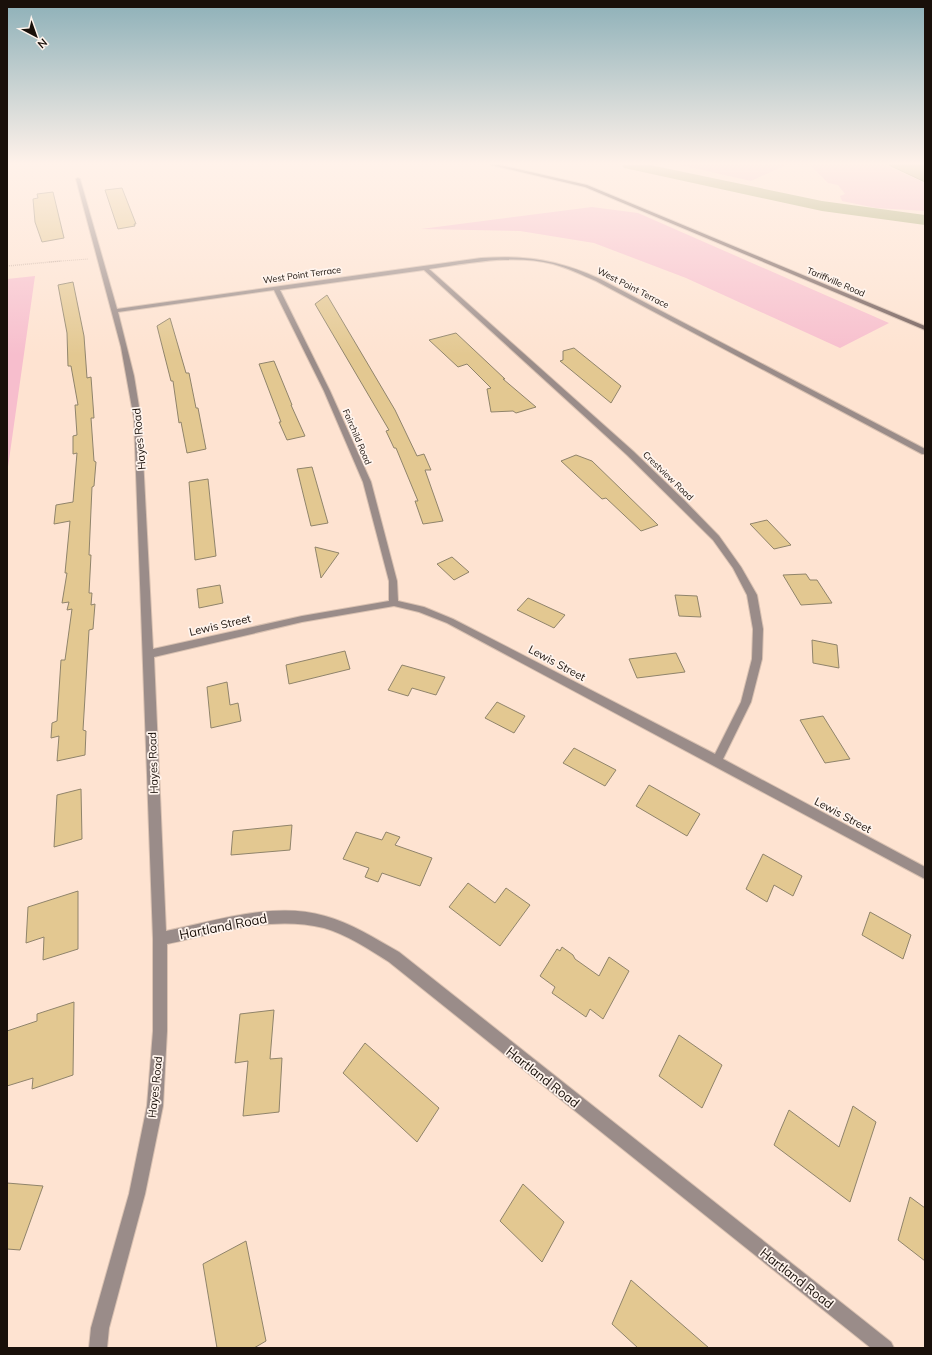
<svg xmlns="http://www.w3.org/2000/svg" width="932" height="1355" font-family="Mulish,sans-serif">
<rect width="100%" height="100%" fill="#fee3d1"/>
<path fill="#f7becd" d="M 680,165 L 786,165 L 751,181 Z
M 810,165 L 885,165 L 925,183 L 925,211 L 876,208 L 842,201 L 840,196 L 845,194 L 838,185 L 828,183 Z
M 592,207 L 638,213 L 889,323 L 840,348 L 686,278 L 594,243 L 520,231 L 421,229 Z
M 35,276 L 7,474 L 7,279 Z"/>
<path fill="#a5aa71" stroke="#7b7c52" d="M 889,165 L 925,165 L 925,182 L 891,166 Z"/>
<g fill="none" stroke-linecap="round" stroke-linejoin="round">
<path fill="#a5aa71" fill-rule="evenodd" d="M 622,165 L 650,165 L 822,201 L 925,215 L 925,225 L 822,211 L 629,169 L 624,168 Z"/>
</g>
<path fill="#e3c891" stroke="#90846b" d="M 122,188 L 136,224 L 134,224 L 135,226 L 118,229 L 105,190 Z
M 53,192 L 64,238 L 42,242 L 35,222 L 33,199 L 38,198 L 37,194 Z
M 73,282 L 84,336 L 87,378 L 91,377 L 94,418 L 91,418 L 94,461 L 96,462 L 94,486 L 92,487 L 89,555 L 91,555 L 89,593 L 92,593 L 91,605 L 95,604 L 93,629 L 89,630 L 83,730 L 86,731 L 85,755 L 57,761 L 59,736 L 51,738 L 52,723 L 57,721 L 61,660 L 65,660 L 72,609 L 67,610 L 69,602 L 62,603 L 67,573 L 65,573 L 70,521 L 54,524 L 56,505 L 73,502 L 77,453 L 73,454 L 73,436 L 77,435 L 75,405 L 78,405 L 71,366 L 68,366 L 67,333 L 58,285 Z
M 327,295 L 395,410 L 417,456 L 424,454 L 431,470 L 425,470 L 443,521 L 423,524 L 415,501 L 418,501 L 396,448 L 394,448 L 386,431 L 389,430 L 315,304 Z
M 170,318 L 186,373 L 189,373 L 196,408 L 198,408 L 206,449 L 187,453 L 181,422 L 179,423 L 173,381 L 171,381 L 157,326 Z
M 456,333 L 505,379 L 503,379 L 536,407 L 516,413 L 513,411 L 491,412 L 487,389 L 491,388 L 467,364 L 458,367 L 429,340 Z
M 574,348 L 621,386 L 611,403 L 560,361 L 563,360 L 563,351 Z
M 274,361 L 292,405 L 291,405 L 305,436 L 287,440 L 279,422 L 281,422 L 259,364 Z
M 576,455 L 592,461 L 658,525 L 641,531 L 606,498 L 602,499 L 561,461 Z
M 312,467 L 328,523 L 311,526 L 297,469 Z
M 208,479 L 216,556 L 195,560 L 189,482 Z
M 767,520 L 791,545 L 774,549 L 750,524 Z
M 315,547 L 339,553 L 321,578 Z
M 452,557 L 469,572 L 454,580 L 437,564 Z
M 806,574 L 810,580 L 817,580 L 832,603 L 801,605 L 783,575 Z
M 220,585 L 223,603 L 199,608 L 197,589 Z
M 675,595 L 697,596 L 701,617 L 679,616 Z
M 528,598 L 565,615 L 554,628 L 517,610 Z
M 812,640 L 837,645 L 839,668 L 813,663 Z
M 345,651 L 350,669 L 289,684 L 286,665 Z
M 676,653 L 685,672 L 637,678 L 629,659 Z
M 402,665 L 445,677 L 436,695 L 412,688 L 408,696 L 388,690 Z
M 227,682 L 230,705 L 238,703 L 241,721 L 211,728 L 207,687 Z
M 497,702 L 525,716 L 514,733 L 485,718 Z
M 823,716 L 848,756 L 850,759 L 825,763 L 800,720 Z
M 574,748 L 616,770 L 605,786 L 563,763 Z
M 649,785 L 700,814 L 687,836 L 636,806 Z
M 81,789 L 82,839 L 54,847 L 57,795 Z
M 292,825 L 290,850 L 231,855 L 233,831 Z
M 356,832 L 382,840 L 386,832 L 400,837 L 395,845 L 432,858 L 420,886 L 382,873 L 378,882 L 365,877 L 369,868 L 343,859 Z
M 763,854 L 802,876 L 793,896 L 774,885 L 767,902 L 746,889 Z
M 468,883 L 495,903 L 506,888 L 530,905 L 500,946 L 449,907 Z
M 78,891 L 78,949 L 43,960 L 44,937 L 26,943 L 28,907 Z
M 870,912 L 911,935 L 903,959 L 862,935 Z
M 562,947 L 573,955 L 575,959 L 599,976 L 609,957 L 629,971 L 603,1019 L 590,1009 L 586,1017 L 552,993 L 555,987 L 540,976 L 557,949 L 560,951 Z
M 74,1002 L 73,1075 L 32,1089 L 33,1078 L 7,1086 L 7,1031 L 37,1021 L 37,1014 Z
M 274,1010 L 270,1059 L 282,1058 L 279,1112 L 243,1116 L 248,1061 L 235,1063 L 240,1014 Z
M 679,1035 L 722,1065 L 702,1108 L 659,1076 Z
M 365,1043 L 439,1108 L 417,1142 L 343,1073 Z
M 853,1106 L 876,1122 L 850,1202 L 774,1145 L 789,1110 L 839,1147 Z
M 7,1183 L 43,1186 L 20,1250 L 7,1249 Z
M 523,1184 L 564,1222 L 542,1262 L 500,1221 Z
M 910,1197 L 925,1208 L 925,1261 L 898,1240 Z
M 246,1241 L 266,1341 L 254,1348 L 217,1348 L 203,1264 Z
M 631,1280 L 709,1348 L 638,1348 L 612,1324 Z"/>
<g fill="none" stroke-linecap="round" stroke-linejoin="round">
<defs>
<path id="minor" d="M 78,178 L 80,179 L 117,309 L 481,258 C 526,255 559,260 600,279 L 925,449 L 925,454 L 922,454 L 596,281 C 582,275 568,268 553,264 C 513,254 470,263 429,269 L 633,451 L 684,500 L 719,536 L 741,567 L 757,595 L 763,629 L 762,659 L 751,702 L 723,759 L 925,867 L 925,879 L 503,653 L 447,623 L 419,612 L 394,606 L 302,622 L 154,657 L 166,931 C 216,921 274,901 325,916 C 351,923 376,939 399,952 L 891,1342 L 894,1348 L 871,1348 L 389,962 C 370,950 346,934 324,928 C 271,915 218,933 167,944 L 167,1031 L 163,1106 L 145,1194 L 109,1328 L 107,1348 L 89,1348 L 91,1328 L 129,1194 L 147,1106 L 153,1031 L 153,939 L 134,419 L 121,347 L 76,179 ZM 424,270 L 627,455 L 713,540 L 733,568 L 747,595 L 753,629 L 752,659 L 741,702 L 715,754 L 453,619 L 424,607 L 398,601 L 397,581 L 371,482 L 330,391 L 280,290 ZM 274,290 L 324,391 L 363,482 L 389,581 L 389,601 L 302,616 L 153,649 L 141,419 L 134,376 L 118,312 Z"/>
<path id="secondary" d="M 491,165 L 500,165 L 587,185 L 925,326 L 925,330 L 585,187 Z"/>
</defs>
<use href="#minor" stroke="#d9c1b1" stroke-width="2"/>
<use href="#secondary" stroke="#d9c1b1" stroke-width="2"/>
<path stroke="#9e8a7d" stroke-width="1" stroke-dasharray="0.5 1.5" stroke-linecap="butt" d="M 49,262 L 88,259"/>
<path stroke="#9e8a7d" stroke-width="1.5" stroke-dasharray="0.5 1.5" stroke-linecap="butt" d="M 7,266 L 61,261"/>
<use href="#minor" fill="#9a8c89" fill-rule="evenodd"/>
<use href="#secondary" fill="#735f5c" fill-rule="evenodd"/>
</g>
<linearGradient id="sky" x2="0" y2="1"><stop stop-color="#8db0b8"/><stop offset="0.46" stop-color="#fff2ea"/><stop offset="1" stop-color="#fff2ea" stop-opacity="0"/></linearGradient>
<rect width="932" height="355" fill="url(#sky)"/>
<g text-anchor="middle" stroke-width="3.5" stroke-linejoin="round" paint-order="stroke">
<g font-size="9" fill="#19100a" stroke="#fff4ed">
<text transform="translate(302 275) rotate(-8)" y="3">West Point Terrace</text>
<text transform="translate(836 282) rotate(23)" y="3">Tariffville Road</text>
<text transform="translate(633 288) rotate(27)" y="3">West Point Terrace</text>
<text transform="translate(357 437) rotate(67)" y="3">Fairchild Road</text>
<text transform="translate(668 476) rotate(44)" y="3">Crestview Road</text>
</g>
<g font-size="11" fill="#19100a" stroke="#fff4ed">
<text transform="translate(139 439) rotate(-95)" y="4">Hayes Road</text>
<text transform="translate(220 625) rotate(-13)" y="4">Lewis Street</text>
<text transform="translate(557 663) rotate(28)" y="4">Lewis Street</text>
<text transform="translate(153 763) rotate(-92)" y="4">Hayes Road</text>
<text transform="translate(843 815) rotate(28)" y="4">Lewis Street</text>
<text transform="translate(155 1087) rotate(-84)" y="4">Hayes Road</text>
</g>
<g font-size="13" fill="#19100a" stroke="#fff4ed">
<text transform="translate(223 926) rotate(-11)" y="5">Hartland Road</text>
<text transform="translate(543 1077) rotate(38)" y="5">Hartland Road</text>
<text transform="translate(797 1278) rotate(38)" y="5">Hartland Road</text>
</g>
</g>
<rect width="932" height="1355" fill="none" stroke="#19100a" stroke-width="16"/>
<g transform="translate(36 36) rotate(139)" stroke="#fff4ed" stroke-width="3" paint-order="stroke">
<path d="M0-3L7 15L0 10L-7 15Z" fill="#19100a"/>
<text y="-6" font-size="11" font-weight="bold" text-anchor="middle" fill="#19100a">N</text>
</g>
</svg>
